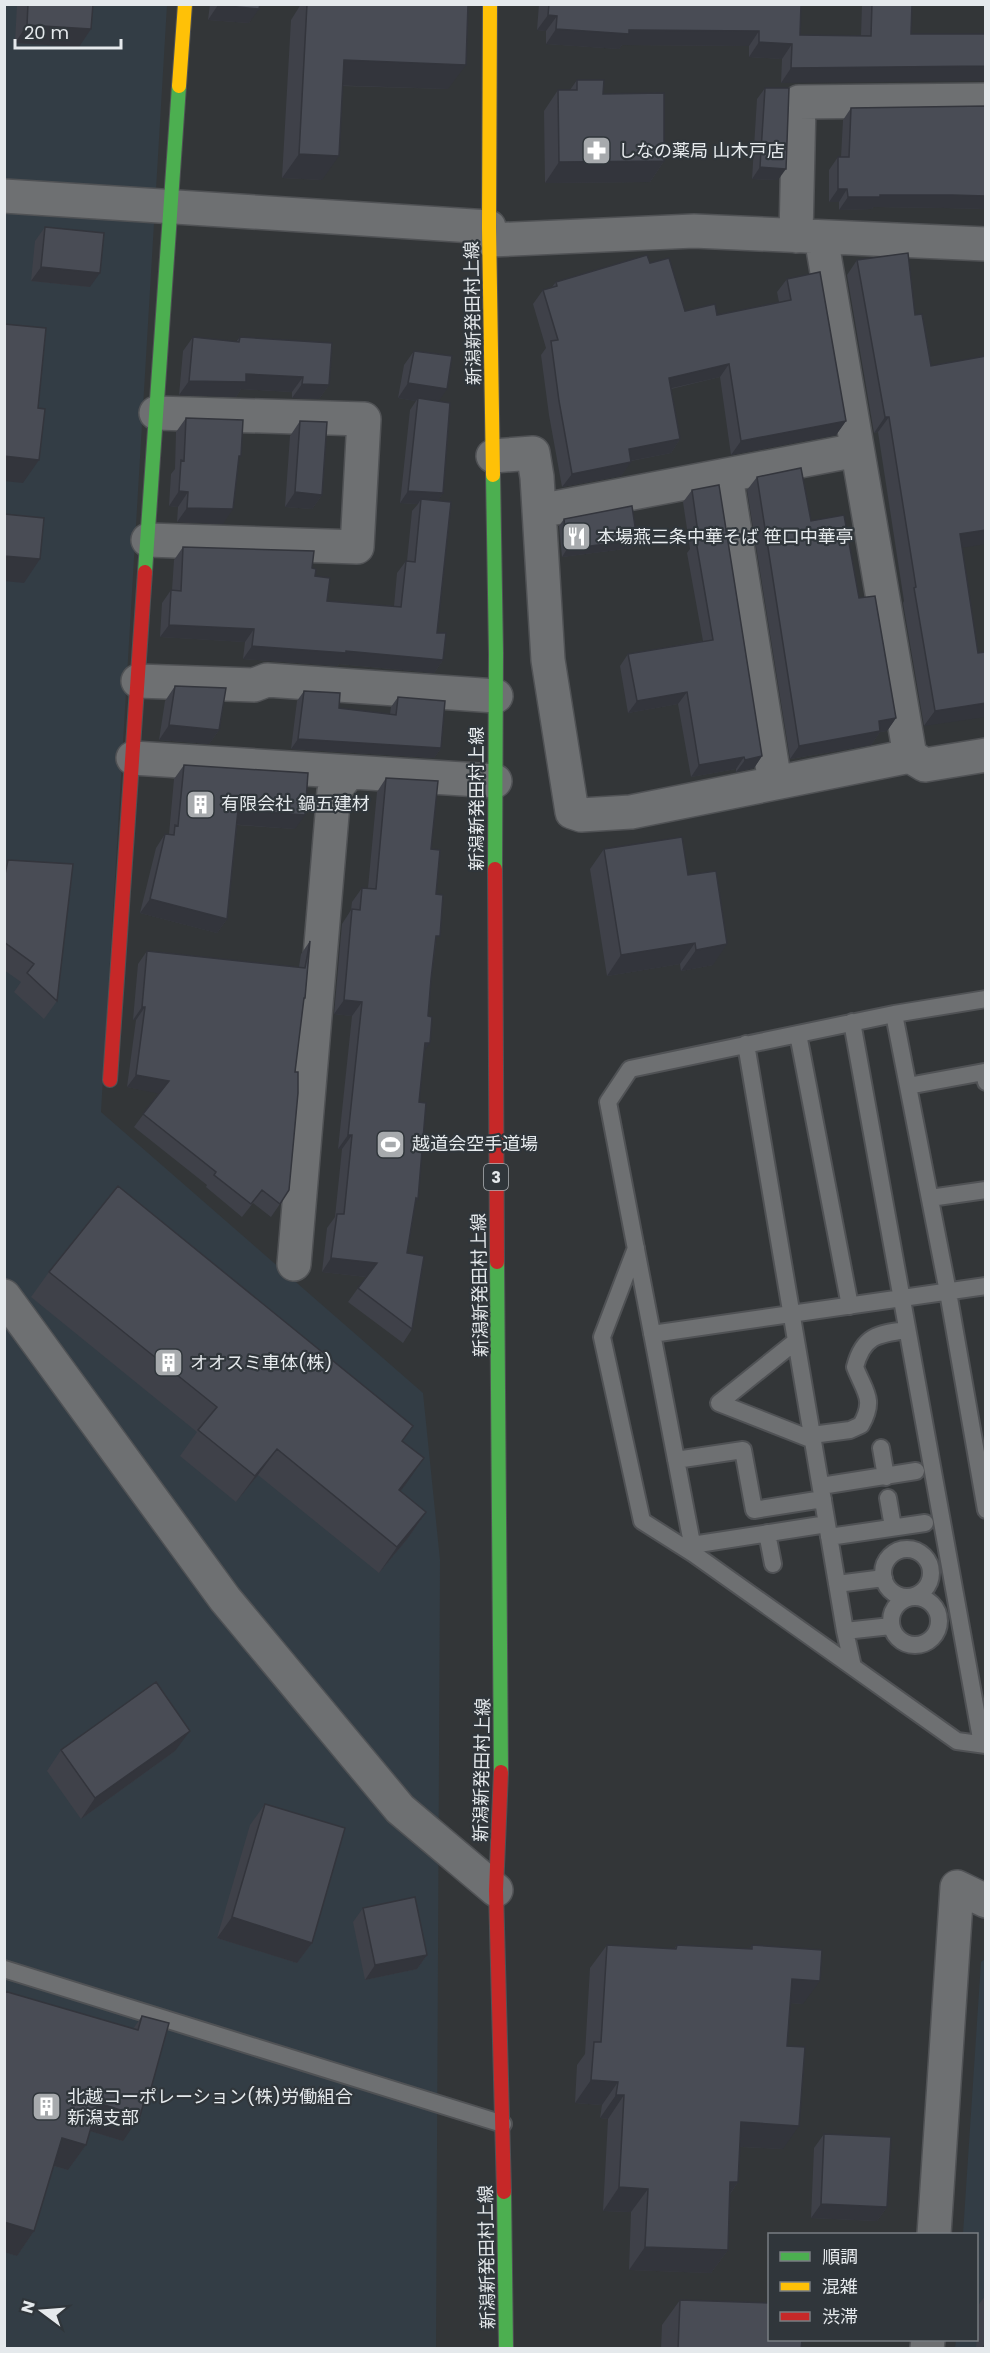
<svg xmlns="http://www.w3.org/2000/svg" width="990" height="2353" font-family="Poppins,'Noto Sans JP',sans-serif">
<rect width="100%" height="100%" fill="#333638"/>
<path fill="#333d45" d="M 5,5 L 167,5 L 101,1112 L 423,1393 L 440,1560 L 436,2348 L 5,2348 Z
M 985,1959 L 985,2348 L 955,2348 L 956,2340 L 976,2340 L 976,2234 L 963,2234 L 981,1962 Z"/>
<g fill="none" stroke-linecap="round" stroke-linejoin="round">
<defs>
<path id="lane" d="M 986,999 L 894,1014 L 630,1069 L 608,1102 L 694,1554 L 957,1741 L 986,1745
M 894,1014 L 948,1292 L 986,1510
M 852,1022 L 982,1744
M 798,1034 L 850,1306
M 746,1044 L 845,1631 L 853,1667
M 908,1086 L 984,1072 L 986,1082
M 930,1198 L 986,1190
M 636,1248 L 602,1337 L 642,1521 L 694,1554
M 652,1334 L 986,1286
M 796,1341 L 719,1403 L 813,1440
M 812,1435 L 850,1430 L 861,1425 C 876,1399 864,1391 855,1367 C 863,1336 877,1334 906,1330
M 881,1448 L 886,1477
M 676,1460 L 743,1450 L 754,1510 L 823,1499
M 821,1486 L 916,1471
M 888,1498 L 893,1527
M 767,1533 L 773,1564
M 829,1537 L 925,1523
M 692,1545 L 827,1524
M883 1573a24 24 0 1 1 48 0a24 24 0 1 1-48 0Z
M 837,1584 L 884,1578
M891 1621a24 24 0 1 1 48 0a24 24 0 1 1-48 0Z
M 845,1631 L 891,1626
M 4,1969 L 503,2124"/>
<path id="street" d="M 4,196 L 489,227
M 796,236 L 799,102 L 986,100
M 821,237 L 910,756
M 490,240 L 694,231 L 986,244
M 493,456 L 533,453 L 537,477 L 548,660 L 572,812 L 581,815 L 631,812 L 910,756 L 925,765 L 986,755
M 726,476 L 775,783
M 539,511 L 857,450
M 148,540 L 357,547 L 364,419 L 156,413
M 138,681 L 254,685 L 267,680 L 496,696
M 133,758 L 495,781
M 294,1264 L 334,791 L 349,772
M 4,1296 L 225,1599 L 400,1809 L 496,1890
M 934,2234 L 957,1887 L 986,1901
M 927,2348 L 928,2340"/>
<path id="fast" d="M 493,475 L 496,653 L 495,869
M 145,572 L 179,86
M 497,1262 L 501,1772
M 504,2192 L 506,2348"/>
<path id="slow" d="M 490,4 L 489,227 L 493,475
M 179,86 L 185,4"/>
<path id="jam" d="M 495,869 L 497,1262
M 110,1080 L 145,572
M 501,1772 L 496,1890 L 504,2192"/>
</defs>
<use href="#lane" stroke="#505255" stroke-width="20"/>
<use href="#street" stroke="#505255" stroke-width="36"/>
<use href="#fast" stroke="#505255" stroke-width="16"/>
<use href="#slow" stroke="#505255" stroke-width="16"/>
<use href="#jam" stroke="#505255" stroke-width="16"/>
<use href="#lane" stroke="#6e7072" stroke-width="16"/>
<use href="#street" stroke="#6e7072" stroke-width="33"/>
<use href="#fast" stroke="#4caf50" stroke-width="14"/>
<use href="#slow" stroke="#ffc107" stroke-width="14"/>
<use href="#jam" stroke="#c62828" stroke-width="14"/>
</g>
<path fill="#3f4149" d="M 17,4 L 93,4 L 79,47 L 15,43 Z
M 210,4 L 260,4 L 249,23 L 208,20 Z
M 301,4 L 468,4 L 448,89 L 342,86 L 322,180 L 282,178 L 291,20 Z
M 539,4 L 801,4 L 800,35 L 861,36 L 862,4 L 912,4 L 911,34 L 781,83 L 782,59 L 749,57 L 749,46 L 622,45 L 619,49 L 546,44 L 546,31 L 537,30 Z
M 577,80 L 603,94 L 664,161 L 650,182 L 545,183 L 544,111 L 558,90 L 570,90 Z
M 765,88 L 778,180 L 752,179 L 757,99 Z
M 986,106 L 986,209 L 944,208 L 873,207 L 872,209 L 839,210 L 839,202 L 829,202 L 829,170 L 838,157 L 841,157 L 843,120 L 851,108 Z
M 45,227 L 90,287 L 31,281 L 35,241 Z
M 857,260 L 915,315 L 931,366 L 962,548 L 978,653 L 924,726 L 903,603 L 904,601 L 878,432 L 874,433 L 847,275 Z
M 650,263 L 685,311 L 717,315 L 779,302 L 777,292 L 787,279 L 846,421 L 836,435 L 731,455 L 720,377 L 671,389 L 680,439 L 671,453 L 631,461 L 621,476 L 562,487 L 549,415 L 541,355 L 546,348 L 533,304 L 543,290 L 552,287 L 556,282 Z
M 193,337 L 236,342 L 240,337 L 329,385 L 319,399 L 292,398 L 292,392 L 241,389 L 236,397 L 179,395 L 183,351 Z
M 414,351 L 439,401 L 443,493 L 438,500 L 437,633 L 443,660 L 434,673 L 339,664 L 337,666 L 243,659 L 245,642 L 160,637 L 162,603 L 171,590 L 172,590 L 174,560 L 183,547 L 312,568 L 327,601 L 394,606 L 397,573 L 406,561 L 407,561 L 412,511 L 418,504 L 400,503 L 410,410 L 416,401 L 398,398 L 404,365 Z
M 186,418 L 238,460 L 223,524 L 177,522 L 178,507 L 169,506 L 171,474 L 175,469 L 176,432 Z
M 300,421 L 322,495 L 312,509 L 285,507 L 290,436 Z
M 757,477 L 811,521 L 859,598 L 896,718 L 887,731 L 880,732 L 871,745 L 790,759 L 747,490 Z
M 692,490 L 762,756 L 754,768 L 736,772 L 736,769 L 691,777 L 678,704 L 628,713 L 620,666 L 628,654 L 703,641 L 687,553 L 690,549 L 683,502 Z
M 564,519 L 632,548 L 562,557 L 559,526 Z
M 175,686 L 219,730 L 209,744 L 159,740 L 165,701 Z
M 304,691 L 339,708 L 390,714 L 391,707 L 398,697 L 441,748 L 434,758 L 291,749 L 297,701 Z
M 184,765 L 295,829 L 237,825 L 227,919 L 217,933 L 140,913 L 156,848 L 165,834 L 169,834 L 174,779 Z
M 386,778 L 431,849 L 436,894 L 436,942 L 431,979 L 419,1102 L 415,1202 L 407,1253 L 412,1329 L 403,1343 L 348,1302 L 366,1277 L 322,1272 L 327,1228 L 335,1217 L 342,1149 L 338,1149 L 352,1016 L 334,1014 L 342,924 L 351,910 L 352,902 L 362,888 L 368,888 L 377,792 Z
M 604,849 L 688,875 L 713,965 L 681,971 L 680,964 L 607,976 L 590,869 Z
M 8,860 L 57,1001 L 44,1019 L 14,992 L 21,982 L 4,970 L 4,864 Z
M 310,941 L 305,998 L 303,1002 L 280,1204 L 271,1217 L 253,1203 L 242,1217 L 206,1187 L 207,1185 L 134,1127 L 159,1093 L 127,1087 L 136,1020 L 133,1020 L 138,964 L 147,951 L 299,967 L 301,954 Z
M 49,1272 L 413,1426 L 403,1441 L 406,1484 L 400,1491 L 426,1512 L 408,1538 L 379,1573 L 258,1475 L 236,1502 L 180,1456 L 197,1432 L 31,1297 Z
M 61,1750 L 175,1751 L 81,1819 L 47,1771 Z
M 265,1804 L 312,1943 L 297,1963 L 217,1938 L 250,1825 Z
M 363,1908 L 427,1955 L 417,1969 L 365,1980 L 353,1922 Z
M 607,1945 L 674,1949 L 677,1945 L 750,1949 L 752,1945 L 803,2004 L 790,2003 L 787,2046 L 783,2149 L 740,2147 L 738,2182 L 730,2194 L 728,2250 L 711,2273 L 629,2270 L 631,2212 L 603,2211 L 608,2119 L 600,2118 L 602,2105 L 575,2103 L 577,2065 L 585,2054 L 590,1968 Z
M 4,1991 L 133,2029 L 142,2016 L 150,2092 L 145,2099 L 123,2141 L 90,2131 L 86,2145 L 68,2170 L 53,2166 L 34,2231 L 17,2256 L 4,2252 Z
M 824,2134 L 887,2207 L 877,2221 L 811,2218 L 814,2148 Z
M 986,2295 L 986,2349 L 976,2349 L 979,2304 Z
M 680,2300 L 801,2349 L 661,2349 L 662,2325 Z"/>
<path fill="#33353c" d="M 218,5 L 259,9 L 249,23 L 208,20 Z
M 548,15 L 557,16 L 546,31 L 537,30 Z
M 27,25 L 91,29 L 79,47 L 15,43 Z
M 556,29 L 629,30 L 759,31 L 749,46 L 622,45 L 619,49 L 546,44 Z
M 759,42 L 792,44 L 782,59 L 749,57 Z
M 344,60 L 466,65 L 448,89 L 327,85 Z
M 986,66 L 986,81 L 781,83 L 791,68 Z
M 299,154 L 339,156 L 322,180 L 282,178 Z
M 664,161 L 650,182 L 545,183 L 559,162 Z
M 760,167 L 786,169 L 778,180 L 752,179 Z
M 838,189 L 847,189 L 839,202 L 829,202 Z
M 880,195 L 952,195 L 986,196 L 986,209 L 944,208 L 873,207 L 872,209 L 839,210 L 848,197 Z
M 41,267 L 100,273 L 90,287 L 31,281 Z
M 729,364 L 720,377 L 659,391 L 669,378 Z
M 246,374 L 303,377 L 292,392 L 241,389 L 236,397 L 179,395 L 189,381 Z
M 408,383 L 447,389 L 437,404 L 418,398 L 416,401 L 398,398 Z
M 302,384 L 329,385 L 319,399 L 292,398 Z
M 885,417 L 889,417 L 878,432 L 874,433 Z
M 846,421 L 836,435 L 731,455 L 741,441 Z
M 680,439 L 671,453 L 619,463 L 629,449 Z
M 4,456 L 39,460 L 23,483 L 4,481 Z
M 631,462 L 621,476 L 562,487 L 572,474 Z
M 179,491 L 188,492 L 178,507 L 169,506 Z
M 408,491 L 443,493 L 435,505 L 421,499 L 418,504 L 400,503 Z
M 295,492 L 322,495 L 312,509 L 285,507 Z
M 187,508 L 233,509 L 223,524 L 177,522 Z
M 986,530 L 986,544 L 949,550 L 960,534 Z
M 637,540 L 632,548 L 562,557 L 567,549 Z
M 4,556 L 40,559 L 24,583 L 4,581 Z
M 169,625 L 254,629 L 245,642 L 160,637 Z
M 252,646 L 346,651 L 443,660 L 434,673 L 339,664 L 337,666 L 243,659 Z
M 687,692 L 678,704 L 628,713 L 637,701 Z
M 986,703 L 986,717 L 924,726 L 935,711 Z
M 896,718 L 887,731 L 880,732 L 871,745 L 790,759 L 799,746 L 879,721 Z
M 169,725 L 219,730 L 209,744 L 159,740 Z
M 298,739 L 441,748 L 434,758 L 291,749 Z
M 762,756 L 754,768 L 736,772 L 745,760 Z
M 744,757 L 736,769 L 691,777 L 699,765 Z
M 238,810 L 305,815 L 295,829 L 228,824 Z
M 150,899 L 227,919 L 217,933 L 140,913 Z
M 695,943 L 680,964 L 607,976 L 621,955 Z
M 727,944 L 713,965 L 681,971 L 696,950 Z
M 344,1000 L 362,1002 L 352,1016 L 334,1014 Z
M 142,1007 L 145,1007 L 136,1020 L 133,1020 Z
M 425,1043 L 430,1043 L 420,1057 Z
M 136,1075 L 169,1081 L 160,1094 L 127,1087 Z
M 348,1135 L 352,1135 L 342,1149 L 338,1149 Z
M 331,1258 L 377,1263 L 367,1277 L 322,1272 Z
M 277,1449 L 258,1475 L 236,1502 L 255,1476 Z
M 424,1458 L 406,1484 L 381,1516 L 399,1490 Z
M 426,1512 L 408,1538 L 379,1573 L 397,1547 Z
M 190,1731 L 175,1751 L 81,1819 L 95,1798 Z
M 232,1917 L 312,1943 L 297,1963 L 217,1938 Z
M 427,1955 L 417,1969 L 365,1980 L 375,1965 Z
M 792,1979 L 820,1981 L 803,2004 L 775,2002 Z
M 591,2080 L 618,2082 L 602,2105 L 575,2103 Z
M 147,2091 L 150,2092 L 135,2114 L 140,2116 L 123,2141 L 80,2128 L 98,2103 Z
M 616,2095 L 624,2095 L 608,2119 L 600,2118 Z
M 741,2122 L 799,2126 L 783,2149 L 724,2146 Z
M 62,2138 L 86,2145 L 68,2170 L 44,2163 Z
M 730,2182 L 738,2182 L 722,2205 Z
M 619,2187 L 648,2189 L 631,2212 L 603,2211 Z
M 821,2204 L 887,2207 L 877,2221 L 811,2218 Z
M 4,2222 L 34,2231 L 17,2256 L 4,2252 Z
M 645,2247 L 728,2250 L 711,2273 L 629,2270 Z
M 986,2342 L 986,2349 L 981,2349 Z"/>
<path fill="#494c55" stroke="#33353c" stroke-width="1.5" d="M 28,4 L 93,4 L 91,29 L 27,25 Z
M 218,4 L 260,4 L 259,9 L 218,5 Z
M 307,4 L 468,4 L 466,65 L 344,60 L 339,156 L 299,154 Z
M 549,4 L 801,4 L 800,35 L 871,36 L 872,4 L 912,4 L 911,34 L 986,34 L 986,66 L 791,68 L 792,44 L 759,42 L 759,31 L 629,30 L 629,34 L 556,29 L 557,16 L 548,15 Z
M 577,80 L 604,80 L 603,94 L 664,93 L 664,161 L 559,162 L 558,90 L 577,90 Z
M 765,88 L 789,88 L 786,169 L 760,167 Z
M 986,106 L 986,196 L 952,195 L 880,195 L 880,197 L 848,197 L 847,189 L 838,189 L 838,157 L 849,157 L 851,108 Z
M 45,227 L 104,233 L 100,273 L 41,267 Z
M 908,253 L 915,315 L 922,314 L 931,366 L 986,356 L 986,530 L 960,534 L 978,653 L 986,652 L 986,703 L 935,711 L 914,588 L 916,587 L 889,417 L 885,417 L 857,260 Z
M 647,255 L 650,263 L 669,258 L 685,311 L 715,304 L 717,315 L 791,300 L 787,279 L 820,272 L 846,421 L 741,441 L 729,364 L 669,378 L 680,439 L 629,449 L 631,462 L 572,474 L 559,401 L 551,341 L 558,340 L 543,290 L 557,286 L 556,282 Z
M 4,324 L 46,328 L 38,408 L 45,409 L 39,460 L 4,456 Z
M 193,337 L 239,342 L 240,337 L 332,343 L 329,385 L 302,384 L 303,377 L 246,374 L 246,382 L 189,381 Z
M 414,351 L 452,356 L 447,389 L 408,383 Z
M 418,398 L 450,403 L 443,493 L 408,491 Z
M 186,418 L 243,420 L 241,456 L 239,456 L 233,509 L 187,508 L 188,492 L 179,491 L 181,460 L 184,461 Z
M 300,421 L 327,422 L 322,495 L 295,492 Z
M 801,468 L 811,521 L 844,515 L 859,598 L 875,596 L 896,718 L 879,721 L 880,731 L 799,746 L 757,477 Z
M 719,485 L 762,756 L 745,760 L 744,757 L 699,765 L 687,692 L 637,701 L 628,654 L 713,640 L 696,541 L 699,540 L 692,490 Z
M 421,499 L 451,502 L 437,633 L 446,633 L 443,660 L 346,651 L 346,653 L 252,646 L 254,629 L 169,625 L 171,590 L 181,591 L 183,547 L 314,551 L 312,568 L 316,569 L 315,576 L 330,578 L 327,601 L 401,607 L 406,561 L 415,562 Z
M 632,506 L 637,540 L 567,549 L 564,519 Z
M 4,514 L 44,518 L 40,559 L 4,556 Z
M 175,686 L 226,688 L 219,730 L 169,725 Z
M 304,691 L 340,693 L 339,708 L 396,715 L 398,697 L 445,701 L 441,748 L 298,739 Z
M 184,765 L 308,773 L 305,815 L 238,810 L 227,919 L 150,899 L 165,834 L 174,835 L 175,825 L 178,826 Z
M 386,778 L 438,781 L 431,849 L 440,850 L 436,894 L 443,895 L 440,936 L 436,936 L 431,979 L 428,1016 L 432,1017 L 430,1043 L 425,1043 L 419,1102 L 426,1103 L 418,1199 L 416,1198 L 407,1253 L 424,1256 L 412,1329 L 358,1288 L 377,1263 L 331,1258 L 337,1214 L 344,1214 L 352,1135 L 348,1135 L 362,1002 L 344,1000 L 352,909 L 360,910 L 362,888 L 376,889 Z
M 682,837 L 688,875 L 716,871 L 727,944 L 696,950 L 695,943 L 621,955 L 604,849 Z
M 8,860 L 73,864 L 57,1001 L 27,973 L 34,964 L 4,942 L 4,879 Z
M 310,941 L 305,998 L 304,998 L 295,1072 L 298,1072 L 298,1093 L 289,1190 L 280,1204 L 262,1190 L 251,1204 L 214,1175 L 216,1172 L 143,1114 L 169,1081 L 136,1075 L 145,1007 L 142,1007 L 147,951 L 305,968 Z
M 118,1186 L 413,1426 L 402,1441 L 424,1458 L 399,1490 L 426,1512 L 397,1547 L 277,1449 L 255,1476 L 198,1430 L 217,1407 L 49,1272 Z
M 156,1682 L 190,1731 L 95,1798 L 61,1750 Z
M 265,1804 L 345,1828 L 312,1943 L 232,1917 Z
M 415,1897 L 427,1955 L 375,1965 L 363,1908 Z
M 607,1945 L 676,1949 L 677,1945 L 752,1949 L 752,1945 L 822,1950 L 820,1981 L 792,1979 L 787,2046 L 805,2047 L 799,2126 L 741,2122 L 738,2182 L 730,2182 L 728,2250 L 645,2247 L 648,2189 L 619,2187 L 624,2095 L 616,2095 L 618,2082 L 591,2080 L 594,2042 L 601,2042 Z
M 4,1991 L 138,2030 L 142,2016 L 169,2023 L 150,2092 L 147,2091 L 140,2116 L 98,2103 L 86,2145 L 62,2138 L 34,2231 L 4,2222 Z
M 824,2134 L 891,2137 L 887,2207 L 821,2204 Z
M 680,2300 L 770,2303 L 770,2340 L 802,2340 L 801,2349 L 678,2349 Z"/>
<defs>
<symbol id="pharmacy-square" viewBox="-11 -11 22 22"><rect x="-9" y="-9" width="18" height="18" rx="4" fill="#a7aaad" stroke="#30363b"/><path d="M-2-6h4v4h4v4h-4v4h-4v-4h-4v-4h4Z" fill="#fff"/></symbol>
<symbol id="restaurant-square" viewBox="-11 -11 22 22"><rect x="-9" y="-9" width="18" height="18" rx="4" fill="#a7aaad" stroke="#30363b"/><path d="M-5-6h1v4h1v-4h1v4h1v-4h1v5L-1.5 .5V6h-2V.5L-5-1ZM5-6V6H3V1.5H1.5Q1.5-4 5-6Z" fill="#fff"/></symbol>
<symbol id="building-square" viewBox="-11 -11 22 22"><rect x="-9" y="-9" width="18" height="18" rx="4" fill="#a7aaad" stroke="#30363b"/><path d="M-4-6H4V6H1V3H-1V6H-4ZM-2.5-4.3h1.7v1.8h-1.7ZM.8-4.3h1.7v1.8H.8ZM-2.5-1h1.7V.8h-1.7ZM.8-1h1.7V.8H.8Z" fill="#fff"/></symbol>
<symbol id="stadium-square" viewBox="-11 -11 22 22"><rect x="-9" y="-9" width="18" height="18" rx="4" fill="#a7aaad" stroke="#30363b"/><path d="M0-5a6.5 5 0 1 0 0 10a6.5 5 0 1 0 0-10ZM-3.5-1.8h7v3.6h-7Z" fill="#fff"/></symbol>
</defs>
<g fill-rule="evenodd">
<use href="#pharmacy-square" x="580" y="134" width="33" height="33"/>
<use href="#restaurant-square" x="560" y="520" width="33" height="33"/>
<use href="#building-square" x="184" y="788" width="33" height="33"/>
<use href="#stadium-square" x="374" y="1128" width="33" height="33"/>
<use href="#building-square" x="152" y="1346" width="33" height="33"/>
<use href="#building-square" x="30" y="2090" width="33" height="33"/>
</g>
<g text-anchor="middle" stroke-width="4.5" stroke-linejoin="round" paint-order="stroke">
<rect fill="#30363b" stroke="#afb3b7" stroke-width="1.5" x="484" y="1164" width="24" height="26" rx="4.5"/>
<g font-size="16" font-weight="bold" fill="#e5e9ec">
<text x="496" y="1183">3</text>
</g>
<g font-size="18" fill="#e5e9ec" stroke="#30363b" text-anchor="start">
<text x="618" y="157">しなの薬局 山木戸店</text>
<text x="597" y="543">本場燕三条中華そば 笹口中華亭</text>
<text x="221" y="810">有限会社 鍋五建材</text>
<text x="412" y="1150">越道会空手道場</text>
<text x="190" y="1369">オオスミ車体(株)</text>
<text x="67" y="2103">北越コーポレーション(株)労働組合<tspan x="67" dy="21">新潟支部</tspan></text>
</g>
<g font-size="18" fill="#e5e9ec" stroke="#30363b">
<text transform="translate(473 313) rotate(-91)" y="6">新潟新発田村上線</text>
<text transform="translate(477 799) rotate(-90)" y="6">新潟新発田村上線</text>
<text transform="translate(480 1285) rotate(-91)" y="6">新潟新発田村上線</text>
<text transform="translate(482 1770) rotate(-89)" y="6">新潟新発田村上線</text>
<text transform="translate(487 2257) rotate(-91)" y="6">新潟新発田村上線</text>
</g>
</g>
<rect width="990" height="2353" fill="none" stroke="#e5e9ec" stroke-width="12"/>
<rect x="768" y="2233" width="210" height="108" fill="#30363b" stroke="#787e82" stroke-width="1.5"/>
<rect x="780" y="2252" width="30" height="9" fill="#4caf50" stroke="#787e82" stroke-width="1.5"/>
<text x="822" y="2263" font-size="18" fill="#e5e9ec">順調</text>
<rect x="780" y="2282" width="30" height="9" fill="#ffc107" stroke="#787e82" stroke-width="1.5"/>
<text x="822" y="2293" font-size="18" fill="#e5e9ec">混雑</text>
<rect x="780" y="2312" width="30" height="9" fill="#c62828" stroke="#787e82" stroke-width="1.5"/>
<text x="822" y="2323" font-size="18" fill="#e5e9ec">渋滞</text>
<g transform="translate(42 2311) rotate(286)" stroke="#30363b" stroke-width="4.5" paint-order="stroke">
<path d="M0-4.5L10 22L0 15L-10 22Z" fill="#e5e9ec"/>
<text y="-9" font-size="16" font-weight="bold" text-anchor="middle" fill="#e5e9ec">N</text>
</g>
<path d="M15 39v9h106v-9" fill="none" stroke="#e5e9ec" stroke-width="3"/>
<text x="24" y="39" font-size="18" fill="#e5e9ec" stroke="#30363b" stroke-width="4.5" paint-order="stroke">20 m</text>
</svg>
